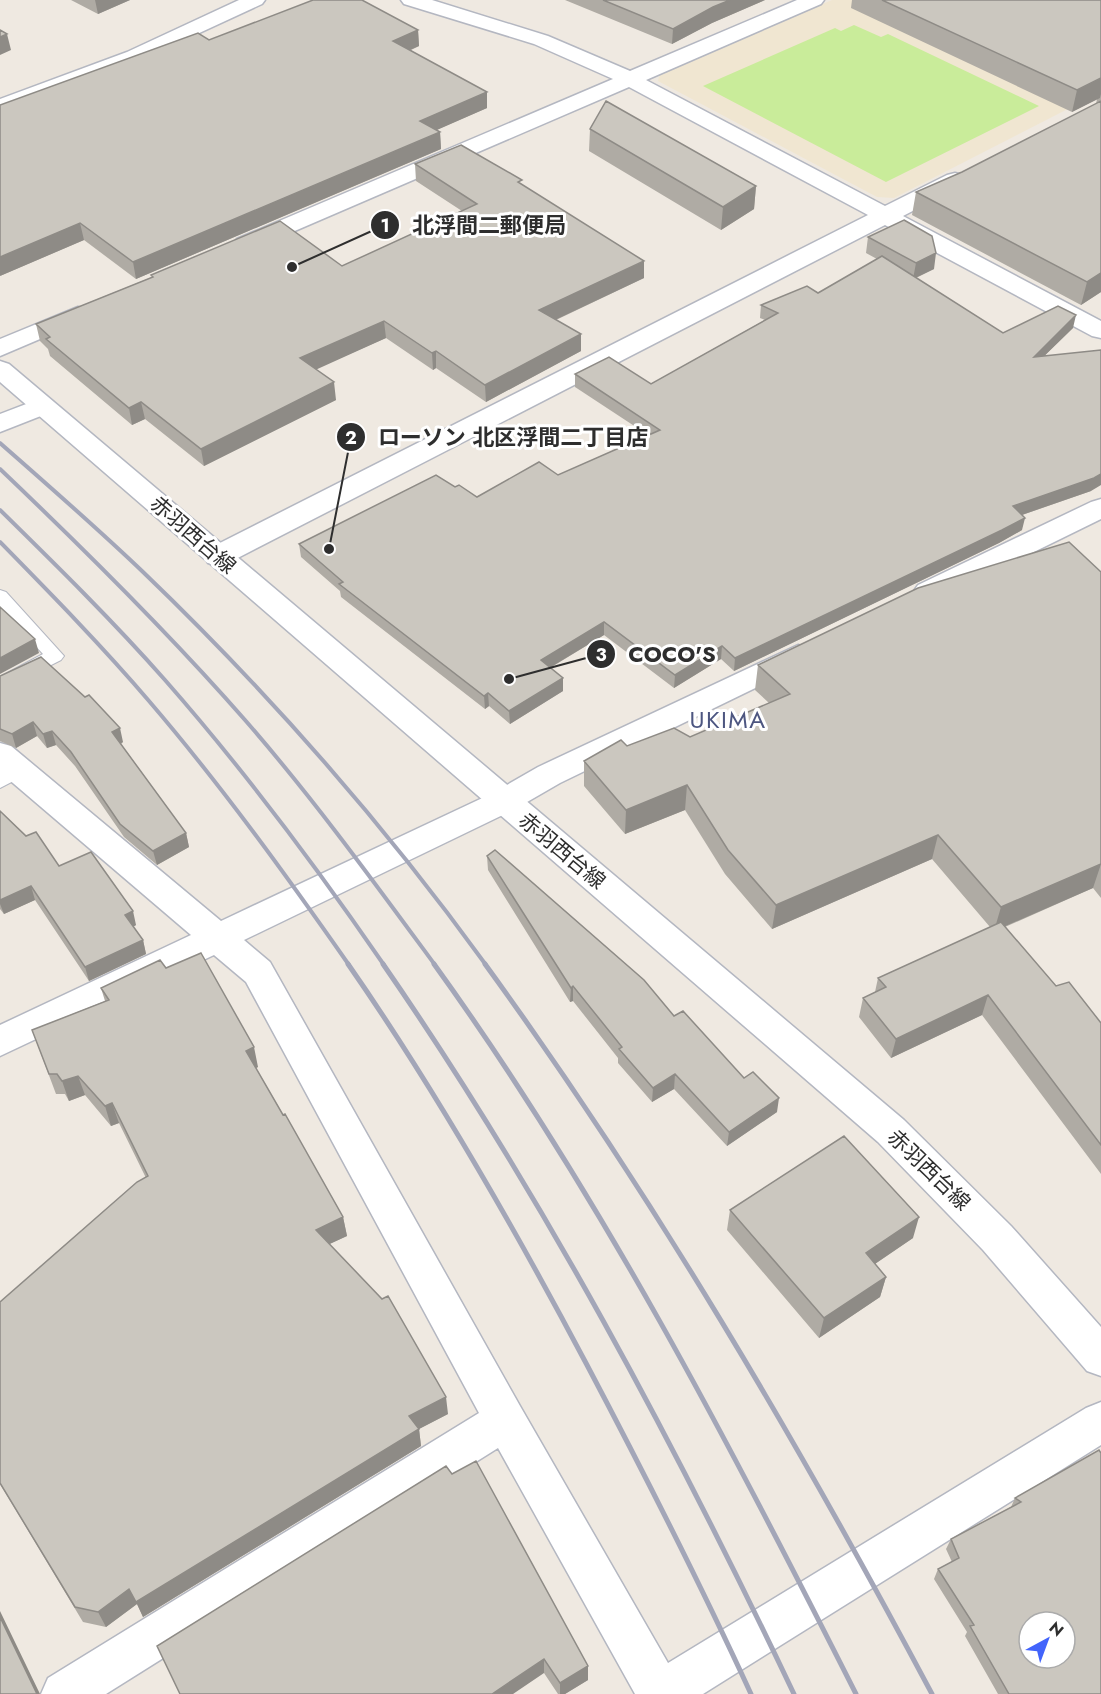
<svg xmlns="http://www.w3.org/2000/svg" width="1101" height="1694" font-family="Jost,'Noto Sans JP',sans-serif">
<rect width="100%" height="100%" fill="#efe9e1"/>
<path fill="#f0e6d1" d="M 832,0 L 1101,0 L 1101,92 L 894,198 L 877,197 L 658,81 L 660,73 Z"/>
<path fill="#c9ec9a" d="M 854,25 L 881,37 L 888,34 L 1039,106 L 886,182 L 703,86 L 835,28 L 841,31 Z"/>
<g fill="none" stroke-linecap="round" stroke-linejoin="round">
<defs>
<path id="service" d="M 0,590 L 6,592 L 64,656 L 61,660 L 0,691 L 0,677 L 43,654 L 0,607 Z
M 18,763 L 25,765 L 27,770 L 25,775 L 0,788 L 0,772 Z"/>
<path id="minor" d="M 401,0 L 432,0 L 548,36 L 630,71 L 797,0 L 824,0 L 821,4 L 646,80 L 885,206 L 947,175 L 955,173 L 963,175 L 966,180 L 963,185 L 903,216 L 1101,321 L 1101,338 L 1092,336 L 885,225 L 228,563 L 218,565 L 208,563 L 204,556 L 208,549 L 868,215 L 629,87 L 253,249 L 245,251 L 237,249 L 233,244 L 237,239 L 613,79 L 534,44 L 404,4 Z
M 78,307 L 87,309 L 90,314 L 87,319 L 0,356 L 0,339 Z
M 42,398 L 51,400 L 55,406 L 51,412 L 0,432 L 0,414 Z
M 1101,499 L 1101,519 L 938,599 L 928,602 L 918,599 L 913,592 L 918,585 L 1091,502 Z
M 798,645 L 809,648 L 813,655 L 809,662 L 560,783 L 515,809 L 244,940 L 270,962 L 520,1406 L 668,1663 L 1086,1408 L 1101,1402 L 1101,1445 L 703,1694 L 635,1694 L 498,1448 L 106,1694 L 41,1694 L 48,1678 L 479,1413 L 246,982 L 214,955 L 0,1056 L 0,1025 L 191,935 L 0,772 L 0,743 L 11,746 L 221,921 L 493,793 L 538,767 Z"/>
<path id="tertiary" d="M 239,0 L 265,0 L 262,4 L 141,60 L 0,112 L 0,99 L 127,52 Z"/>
<path id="secondary" d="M 0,361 L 9,364 L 904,1120 L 1011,1226 L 1101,1327 L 1101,1376 L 1087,1371 L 983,1250 L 878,1142 L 0,382 Z"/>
</defs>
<use href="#service" stroke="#b4b7c1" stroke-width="2"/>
<use href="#minor" stroke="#b4b7c1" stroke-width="3"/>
<use href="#tertiary" stroke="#b4b7c1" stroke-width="3"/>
<use href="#secondary" stroke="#b4b7c1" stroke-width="3"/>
<use href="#service" fill="#fff" fill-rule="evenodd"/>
<use href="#minor" fill="#fff" fill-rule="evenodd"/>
<use href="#tertiary" fill="#fff" fill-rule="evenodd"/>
<use href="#secondary" fill="#fff" fill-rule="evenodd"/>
<path stroke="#a3a6b8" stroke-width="4" d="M 0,443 C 48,485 96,527 142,571 C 268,692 384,824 486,965
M 0,469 C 85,550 168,632 245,720 C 313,798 374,882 435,965
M 0,510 C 56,565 113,621 165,680 C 244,770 316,866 384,965
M 0,542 C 51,594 102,646 149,701 C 221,785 286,875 349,965"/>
<path stroke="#a3a6b8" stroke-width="5" d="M 348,964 C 437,1092 514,1227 587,1365 C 644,1473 700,1583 751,1694
M 383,964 C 542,1194 674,1442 794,1694
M 434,964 C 598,1191 730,1444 856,1694
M 485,964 C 653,1195 798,1442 932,1694"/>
</g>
<path fill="#afaba4" d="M 71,0 L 130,0 L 98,14 Z
M 565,0 L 765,0 L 712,23 L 672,44 Z
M 852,0 L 1101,0 L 1101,292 L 1081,305 L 912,215 L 916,192 L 962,172 L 1096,104 L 1097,99 L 1072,112 L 851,8 Z
M 418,30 L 419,46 L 411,50 L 487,108 L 436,130 L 440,132 L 441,149 L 136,279 L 84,240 L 0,276 L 209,40 Z
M 590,129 L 756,186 L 754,209 L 721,230 L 589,151 Z
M 415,164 L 522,185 L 644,278 L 556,320 L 581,334 L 581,351 L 486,402 L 436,368 L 433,370 L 386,338 L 315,369 L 336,400 L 204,466 L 145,419 L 132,425 L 50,356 L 48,349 L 40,341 L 36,324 L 152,277 L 151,275 L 342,266 L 462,211 L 416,181 Z
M 868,237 L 934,269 L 916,278 L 1003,333 L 1073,328 L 1045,355 L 1091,491 L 1022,515 L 1022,530 L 999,543 L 734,671 L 721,659 L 674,688 L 604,635 L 550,668 L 563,678 L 563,691 L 510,724 L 489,706 L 485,709 L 341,597 L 340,591 L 301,557 L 299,544 L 455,487 L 477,497 L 558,475 L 648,435 L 575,387 L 575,374 L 651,384 L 765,320 L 760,318 L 761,305 L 818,293 L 877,259 L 866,253 Z
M 1101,572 L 1101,898 L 1093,888 L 1005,927 L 1056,986 L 1101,1023 L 1101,1174 L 982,1015 L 891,1058 L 859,1017 L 863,998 L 875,992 L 878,978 L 990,927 L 932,859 L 772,929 L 725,874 L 685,810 L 625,834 L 584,786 L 584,761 L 627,746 L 690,737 L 769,703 L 755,690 L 758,665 Z
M 0,676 L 123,742 L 121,744 L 186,833 L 189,847 L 157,865 L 124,837 L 75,766 L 56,745 L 47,748 L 37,736 L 16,748 L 0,741 Z
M 0,811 L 59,866 L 136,925 L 133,927 L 143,940 L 146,954 L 89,981 L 35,900 L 4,914 L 0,909 Z
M 487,856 L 744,1078 L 777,1112 L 727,1146 L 674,1089 L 652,1102 L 618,1063 L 618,1058 L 573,1001 L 570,1002 L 488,870 Z
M 166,968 L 258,1067 L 256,1068 L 343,1217 L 347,1236 L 329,1244 L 448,1414 L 419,1429 L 421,1446 L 143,1617 L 137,1604 L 106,1627 L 83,1622 L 0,1484 L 0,1302 L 146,1178 L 119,1123 L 111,1126 L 85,1095 L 69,1101 L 65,1094 L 56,1094 L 32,1030 L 105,1001 L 101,988 Z
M 730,1210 L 913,1238 L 875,1264 L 886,1277 L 880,1297 L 819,1338 L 727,1230 Z
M 1099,1450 L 1101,1694 L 998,1694 L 965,1636 L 967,1632 L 934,1579 L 938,1569 L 952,1562 L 946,1549 L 951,1539 L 1011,1507 L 1015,1498 Z
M 446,1466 L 588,1666 L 588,1680 L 565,1694 L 558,1694 L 544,1673 Z"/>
<path fill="#8e8b86" d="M 95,0 L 130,0 L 98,14 Z
M 730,0 L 765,0 L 712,23 L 672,44 L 673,29 L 713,7 Z
M 418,30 L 419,46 L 394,57 L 393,41 Z
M 7,34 L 11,50 L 0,55 L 0,37 Z
M 1101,78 L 1101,94 L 1100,98 L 1072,112 L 1077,90 Z
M 487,92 L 487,108 L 421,137 L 420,121 Z
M 440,132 L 441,149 L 136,279 L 133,262 Z
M 756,186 L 754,209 L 721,230 L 723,207 Z
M 80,223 L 84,240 L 0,276 L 0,257 Z
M 936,253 L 934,269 L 913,279 L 916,263 Z
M 644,261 L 644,278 L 540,327 L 539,310 Z
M 1101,273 L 1101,292 L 1081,305 L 1087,282 Z
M 1076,315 L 1073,328 L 1031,369 L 1034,357 Z
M 384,321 L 386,338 L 302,376 L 300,358 Z
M 581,334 L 581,351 L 486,402 L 485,385 Z
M 436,351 L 436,368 L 433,370 L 432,353 Z
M 334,382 L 336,400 L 204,466 L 201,449 Z
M 141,402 L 145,419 L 132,425 L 129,408 Z
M 1101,474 L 1101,485 L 1091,491 L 1010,519 L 1013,506 Z
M 1025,518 L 1022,530 L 999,543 L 734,671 L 735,658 Z
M 604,622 L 604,635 L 541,673 L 541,660 Z
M 35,639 L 39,653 L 0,674 L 0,658 Z
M 722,646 L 721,659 L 674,688 L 675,675 Z
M 563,678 L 563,691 L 510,724 L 509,711 Z
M 488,693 L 489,706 L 485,709 L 484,696 Z
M 33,722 L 37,736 L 16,748 L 12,734 Z
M 120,728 L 123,742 L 116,746 L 112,732 Z
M 52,731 L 56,745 L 47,748 L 43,734 Z
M 687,785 L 685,810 L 625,834 L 626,810 Z
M 186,833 L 189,847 L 157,865 L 153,851 Z
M 938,835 L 932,859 L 772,929 L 776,905 Z
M 1101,864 L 1093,888 L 994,931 L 1001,907 Z
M 31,886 L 35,900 L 4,914 L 0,904 L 0,900 Z
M 133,911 L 136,925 L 129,929 L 125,915 Z
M 143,940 L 146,954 L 89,981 L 85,967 Z
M 573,986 L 573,1001 L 570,1002 L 571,988 Z
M 988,995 L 982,1015 L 891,1058 L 896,1039 Z
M 254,1047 L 258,1067 L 250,1071 L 246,1051 Z
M 675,1074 L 674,1089 L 652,1102 L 653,1088 Z
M 78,1076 L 85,1095 L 69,1101 L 62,1081 Z
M 779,1098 L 777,1112 L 727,1146 L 729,1132 Z
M 112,1103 L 119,1123 L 111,1126 L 105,1106 Z
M 343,1217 L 347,1236 L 319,1249 L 316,1230 Z
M 919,1217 L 913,1238 L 860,1274 L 866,1253 Z
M 886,1277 L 880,1297 L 819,1338 L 824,1318 Z
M 446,1397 L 448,1414 L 419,1429 L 421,1446 L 143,1617 L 137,1604 L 106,1627 L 98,1612 L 129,1589 L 409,1416 Z
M 0,1611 L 40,1694 L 37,1694 L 0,1617 Z
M 544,1659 L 544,1673 L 513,1694 L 492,1694 Z
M 588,1666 L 588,1680 L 565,1694 L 560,1694 L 560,1683 Z"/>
<path fill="#cbc7bf" stroke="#8e8b86" stroke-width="1.5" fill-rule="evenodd" d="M 313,0 L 362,0 L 418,30 L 393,41 L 487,92 L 420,121 L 440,132 L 133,262 L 80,223 L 0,257 L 0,105 L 198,33 L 209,40 Z
M 603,0 L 730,0 L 713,7 L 673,29 Z
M 882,0 L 1101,0 L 1101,78 L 1077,90 Z
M 0,30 L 7,34 L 0,37 Z
M 606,101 L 756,186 L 723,207 L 590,129 Z
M 1101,101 L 1101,273 L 1087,282 L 916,192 L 962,172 Z
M 461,145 L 522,180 L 518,182 L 644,261 L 539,310 L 581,334 L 485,385 L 436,351 L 432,353 L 384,321 L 300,358 L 334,382 L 201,449 L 141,402 L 129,408 L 46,339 L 50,337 L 36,324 L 153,277 L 151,275 L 280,221 L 342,266 L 477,204 L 415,164 Z
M 904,220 L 932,236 L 936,253 L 916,263 L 868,237 Z
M 882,256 L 1003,333 L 1058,306 L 1076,315 L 1034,357 L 1101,350 L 1101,474 L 1094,478 L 1013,506 L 1025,518 L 1002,530 L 735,658 L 722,646 L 675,675 L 604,622 L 541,660 L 563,678 L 509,711 L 488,693 L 484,696 L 339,584 L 343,582 L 299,544 L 436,475 L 455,487 L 459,485 L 477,497 L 539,462 L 558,475 L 660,430 L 575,374 L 609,357 L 651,384 L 778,313 L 761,305 L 807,286 L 818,293 Z
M 1069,542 L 1101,572 L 1101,864 L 1001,907 L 938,835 L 776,905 L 728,850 L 687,785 L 626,810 L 584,761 L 621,740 L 627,746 L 674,728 L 690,737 L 790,694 L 758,665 L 918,588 Z
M 0,607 L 35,639 L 0,658 Z
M 41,657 L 85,697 L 89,695 L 120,728 L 112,732 L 186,833 L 153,851 L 120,824 L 71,752 L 52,731 L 43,734 L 33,722 L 12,734 L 0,729 L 0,676 Z
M 0,811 L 26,836 L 36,832 L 59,866 L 91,852 L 133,911 L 125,915 L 143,940 L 85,967 L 31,886 L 0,900 Z
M 495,850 L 644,980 L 674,1016 L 683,1011 L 744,1078 L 753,1072 L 779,1098 L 729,1132 L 675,1074 L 653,1088 L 619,1049 L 622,1047 L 573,986 L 571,988 L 487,856 Z
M 1001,922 L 1056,986 L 1069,982 L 1101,1023 L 1101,1145 L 988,995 L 896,1039 L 863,998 L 886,987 L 878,978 Z
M 201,953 L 254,1047 L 246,1051 L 283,1115 L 285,1114 L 343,1217 L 316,1230 L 382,1299 L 388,1296 L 446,1397 L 409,1416 L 419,1429 L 136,1602 L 129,1589 L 98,1612 L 75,1607 L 0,1483 L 0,1302 L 137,1182 L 148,1176 L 112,1103 L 105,1106 L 78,1076 L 62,1081 L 57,1074 L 49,1074 L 32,1030 L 109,1000 L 101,988 L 160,960 L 166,968 Z
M 844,1136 L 919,1217 L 866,1253 L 886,1277 L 824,1318 L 730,1210 Z
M 1099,1450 L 1101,1453 L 1101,1694 L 1009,1694 L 970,1626 L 974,1625 L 938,1569 L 959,1558 L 951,1539 L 1021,1502 L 1015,1498 ZM 1029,1622 L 1065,1622 L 1065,1658 L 1029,1658 Z
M 476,1461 L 588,1666 L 560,1683 L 544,1659 L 492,1694 L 180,1694 L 157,1646 L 446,1466 L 452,1474 Z
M 0,1617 L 37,1694 L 0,1694 Z"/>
<g text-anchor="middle" stroke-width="6" stroke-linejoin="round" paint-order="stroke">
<g font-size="21" fill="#2e2e2e" stroke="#fff">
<text transform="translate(193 535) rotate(41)" y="7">赤羽西台線</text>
<text transform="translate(562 851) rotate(40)" y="7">赤羽西台線</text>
<text transform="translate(929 1170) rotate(44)" y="7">赤羽西台線</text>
</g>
<g font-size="24" letter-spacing="1.5" fill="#4d5680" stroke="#fff">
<text x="728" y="728">UKIMA</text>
</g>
</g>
<path fill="none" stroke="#2e2e2e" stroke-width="2" d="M292 267L385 225M329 549L351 437M509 679L601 654"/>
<g fill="#2e2e2e" stroke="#fff" stroke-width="2">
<circle cx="292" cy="267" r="6"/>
<circle cx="329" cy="549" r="6"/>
<circle cx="509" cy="679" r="6"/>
<circle cx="385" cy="225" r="15"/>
<circle cx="351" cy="437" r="15"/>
<circle cx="601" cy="654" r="15"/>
</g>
<g font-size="18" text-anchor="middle" font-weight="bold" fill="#fff">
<text x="385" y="232">1</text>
<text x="351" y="444">2</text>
<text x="601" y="661">3</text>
</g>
<g font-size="22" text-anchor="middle" font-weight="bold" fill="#2e2e2e" stroke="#fff" stroke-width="6" stroke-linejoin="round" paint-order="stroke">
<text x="489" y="233">北浮間二郵便局</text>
<text x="513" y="445">ローソン 北区浮間二丁目店</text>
<text x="672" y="662">COCO'S</text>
</g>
<g transform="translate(1047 1640) rotate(41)"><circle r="28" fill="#ffffff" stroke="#ababab" stroke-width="1.5"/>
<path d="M0-4.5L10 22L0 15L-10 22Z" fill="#4264fb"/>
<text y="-9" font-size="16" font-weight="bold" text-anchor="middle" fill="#2e2e2e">N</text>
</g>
</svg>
